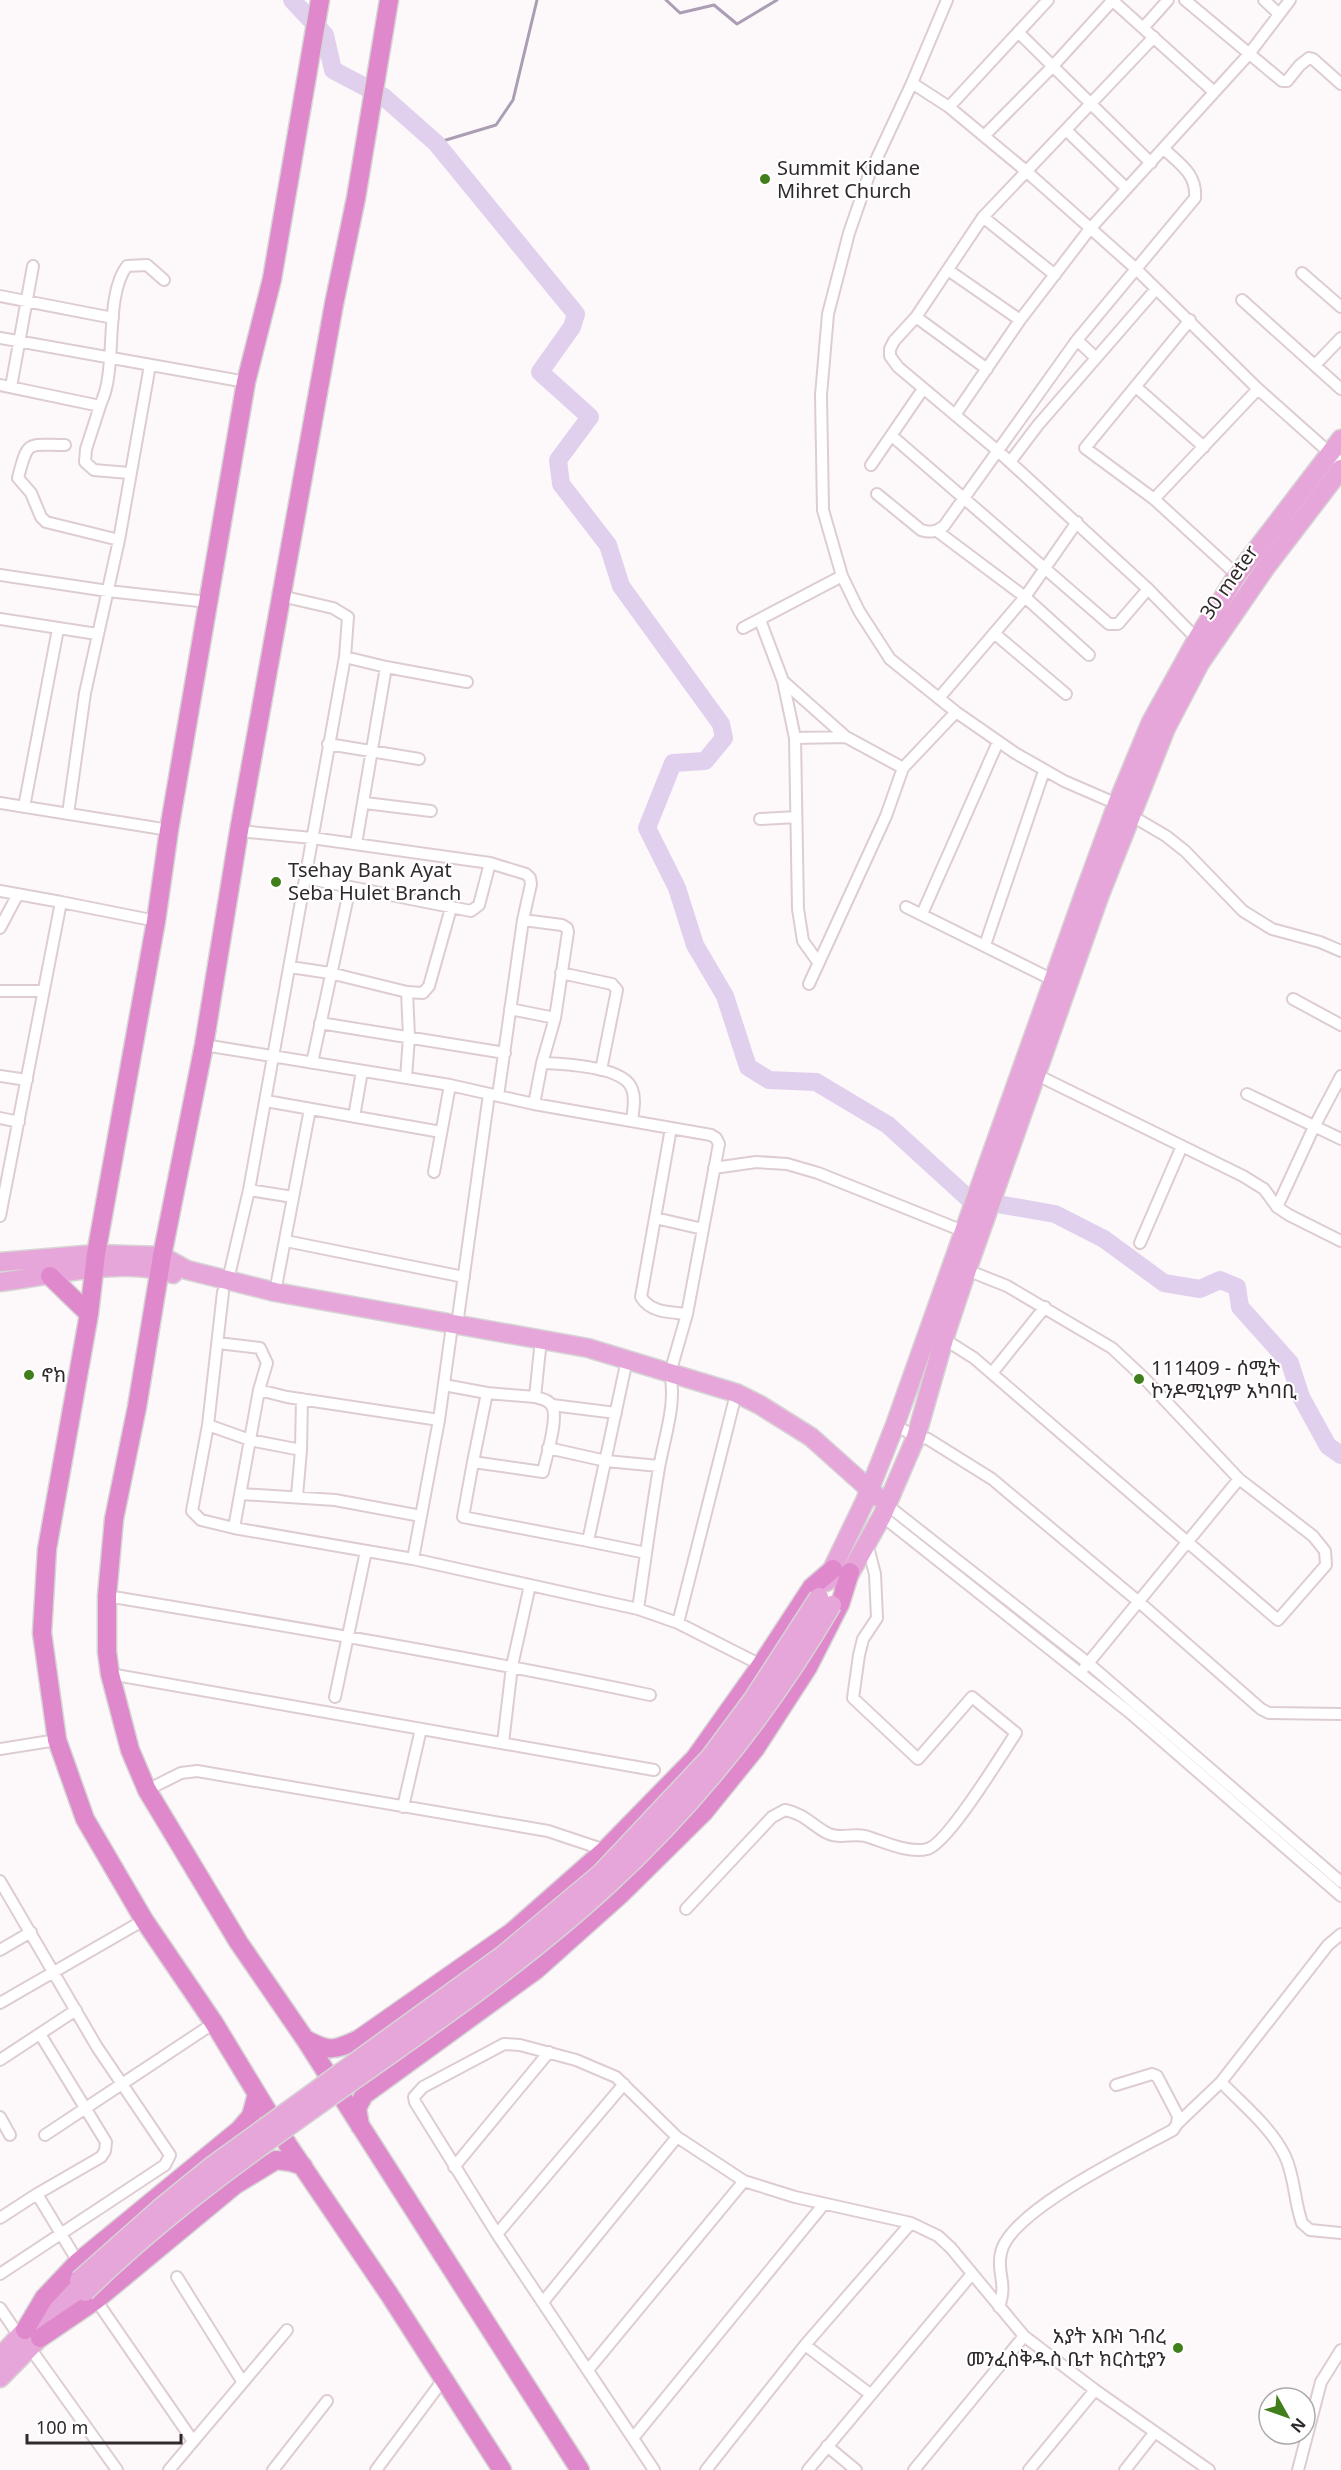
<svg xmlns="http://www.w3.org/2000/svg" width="1341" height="2470" font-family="'Noto Sans','Noto Sans Ethiopic',sans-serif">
<rect width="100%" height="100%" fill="#fdf9fa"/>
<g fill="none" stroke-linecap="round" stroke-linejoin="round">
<path stroke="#ab9eb4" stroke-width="3" d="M 666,0 L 680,13 L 714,5 L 737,24 L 777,0
M 436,143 L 496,125 L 513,100 L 537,0"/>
<path stroke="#e0d0ee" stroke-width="18" d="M 292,0 L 325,35 L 333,70 L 384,97 L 436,143 L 576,314 L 572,327 L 540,372 L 590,417 L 558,460 L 561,484 L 608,545 L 621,586 L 721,724 L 724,738 L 705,761 L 673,763 L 647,828 L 677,888 L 695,945 L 725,996 L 748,1067 L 769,1080 L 816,1082 L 888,1125 L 969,1199 L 1055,1214 L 1104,1239 L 1164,1283 L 1200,1289 L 1220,1280 L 1237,1287 L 1240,1307 L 1290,1363 L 1301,1397 L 1328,1446 L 1341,1455"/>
<defs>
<path id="minor" d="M 947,0 L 912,83 L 869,175 L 849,233 L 828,314 L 821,395 L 823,510 L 842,576 L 859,611 L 890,659 L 956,712 L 1015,753 L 1064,781 L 1117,804 L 1132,816 L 1166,836 L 1185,851 L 1243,911 L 1272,929 L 1320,942 L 1341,951
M 1112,0 L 1213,91
M 1185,0 L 1282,81 L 1287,81 L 1300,65 L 1309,58 L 1313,59 L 1341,84
M 1264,0 L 1279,14
M 1143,28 L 1168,0
M 1018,32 L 1151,163
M 1154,37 L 983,217 L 916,317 L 894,341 L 890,349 L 890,356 L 898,367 L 998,451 L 1148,589 L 1197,639
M 912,83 L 949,107 L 1026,171 L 1135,268 L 1258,389 L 1341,463
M 949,107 L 1048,0
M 1066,130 L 1126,188
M 984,136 L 1052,67 L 1113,0
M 983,217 L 1055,275
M 948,270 L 1020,320
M 1302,273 L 1341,307
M 0,296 L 113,318
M 1242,300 L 1341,389
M 916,317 L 987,369
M 1190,320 L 1085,448 L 1154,499 L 1237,575
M 0,338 L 246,382
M 1077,340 L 1096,358
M 1315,365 L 1341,338
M 0,385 L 100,406 C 102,400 105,394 106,388 C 115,356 106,293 127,266 L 147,265 L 164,280
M 11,387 L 33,266
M 1136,387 L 1204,447
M 100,406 L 86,449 L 85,462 L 94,470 L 129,473
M 955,415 L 1020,320 L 1089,230 L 1249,54 L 1290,0
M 892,436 L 1109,624 L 1118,624 L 1148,589
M 65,445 C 27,445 28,439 18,478 L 31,493 L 41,517 L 46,522 L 119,540
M 1010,462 L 1038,425 L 1156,289
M 871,465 L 923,389
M 877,494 L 921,530 C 930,533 936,532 944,526 L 1077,340 L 1195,198 C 1197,174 1180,164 1164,149
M 1154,499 L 1258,389
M 937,531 L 1025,597 L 1089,655
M 0,575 L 108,591 L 208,602
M 0,619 L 97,634
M 760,620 L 783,681 L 795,738 L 798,909 L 803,941 L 818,962
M 743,628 L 842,576
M 994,633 L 1066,694
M 345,657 L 386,667 L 356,844
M 386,667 L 467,682
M 783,681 L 846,737
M 939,698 L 1025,597 L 1077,522
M 795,738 L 846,737 L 903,768 L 956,712
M 328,744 L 419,759
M 0,803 L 169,830
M 365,803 L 431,811
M 24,807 L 58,629
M 68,814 L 85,693 L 119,540 L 150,365
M 760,819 L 796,817
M 239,831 L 312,838 L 490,863 L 526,874 L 530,878 L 531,884 L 523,920 L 498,1096
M 305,878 L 471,911 L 479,905 L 490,863
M 0,891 L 61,902 L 0,1216
M 61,902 L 156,921
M 906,907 L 1053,980
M 922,914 L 998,742
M 523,920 L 562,925 L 567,928 L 568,932 L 555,1018 L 542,1063 L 534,1104
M 0,928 L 18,894
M 985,945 L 1044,771
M 290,967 L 330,973 L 407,992 L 423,993 L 429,986 L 451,908
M 561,973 L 612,984 L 617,990 L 601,1070
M 809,984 L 886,816 L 903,768
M 0,991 L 42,991
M 1293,999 L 1341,1025
M 510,1009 L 555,1018
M 320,1023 L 505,1053
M 204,1045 L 450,1085 L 534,1104 L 711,1135 L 716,1138 L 719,1144 L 687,1314 L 670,1373 C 677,1404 664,1438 659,1468 C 651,1515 645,1562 638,1609
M 312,1063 L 350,887
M 542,1063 C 564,1064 624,1066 632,1089 C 636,1099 633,1111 632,1121
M 1037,1075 L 1243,1176 L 1264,1189 L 1277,1207 L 1289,1215 L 1341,1241
M 0,1076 L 27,1080
M 406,1078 L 409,1037 L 407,992
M 1247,1094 L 1341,1139
M 266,1101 L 441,1132
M 354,1117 L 362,1071
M 0,1118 L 19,1122
M 671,1128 L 641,1297 C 651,1313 670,1312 687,1314
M 714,1168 L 756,1162 L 787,1164 L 818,1173 L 963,1231
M 434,1172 L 450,1085
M 249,1190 L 293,1197
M 1277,1207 L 1314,1127 L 1341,1076
M 655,1218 L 703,1229
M 286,1241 L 464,1277
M 1140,1243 L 1182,1146
M 228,1280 L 249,1190 L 345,657 L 348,617 L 333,608 L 281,596
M 223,1292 L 208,1425 L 192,1511 L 201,1520 L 234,1528 L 413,1559 L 638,1609 L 678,1623 L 761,1665
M 275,1292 L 310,1109
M 457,1325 L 489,1094
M 944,1339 L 974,1358 L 1278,1620 L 1326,1565 L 1325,1551 L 1313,1536 L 1239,1479 L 1144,1378 L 1112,1348 L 1007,1286 L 967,1270
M 218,1343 L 260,1348 L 267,1363 L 259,1390 L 234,1528
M 992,1373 L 1045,1307
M 444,1385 L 487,1393
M 259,1390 L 287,1397 L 439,1420
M 535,1397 L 487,1393 L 473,1462 L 543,1472 C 546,1457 559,1418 552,1406 C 548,1399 541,1399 535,1397 L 540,1349
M 552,1405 L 616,1413
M 208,1425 L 250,1440 L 301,1450 L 302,1399
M 895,1425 L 916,1437 L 928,1439 L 992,1479 L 1139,1602 L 1261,1709 L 1269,1713 L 1341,1714
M 548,1448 L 606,1461 L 659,1466
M 473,1462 L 463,1517 L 588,1541 L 625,1369
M 241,1494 L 335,1500 L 421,1516
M 297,1496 L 301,1450
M 887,1505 L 1088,1663 L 1341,1882
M 882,1516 L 1129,1712 L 1341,1896
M 588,1541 L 646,1553
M 413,1559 L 439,1420 L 451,1333
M 107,1596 C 288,1626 470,1657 650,1695
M 678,1623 L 734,1402
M 1085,1667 L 1239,1479
M 110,1674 L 654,1770
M 335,1697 L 366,1551
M 503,1743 L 512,1666 L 530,1585
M 0,1749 L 57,1740
M 147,1790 L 181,1773 L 197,1771 L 548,1831 L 605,1850
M 403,1807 L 421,1729
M 0,1881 L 97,2047 L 170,2155 L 165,2165 L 0,2274
M 686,1909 L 772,1817 L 785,1810 C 806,1814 812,1826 829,1834 C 841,1839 852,1833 865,1836 C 883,1841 908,1854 927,1849 C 947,1845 1002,1754 1016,1733 L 972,1697 L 918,1759 L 853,1698 L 859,1655 L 863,1639 L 877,1618 L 875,1574 L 867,1543
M 0,1950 L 31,1932
M 0,2003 L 144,1920
M 0,2060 L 76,2010
M 1221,2082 C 1243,2105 1271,2127 1285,2156 C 1295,2177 1294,2201 1302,2223 L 1310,2230 L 1341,2233
M 0,2117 L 10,2135
M 1177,2124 L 1221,2082 L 1328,1945 L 1341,1934
M 45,2135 L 214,2023
M 454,2167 L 549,2052
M 37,2194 L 78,2262
M 0,2218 L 37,2194 L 101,2157 L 105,2151 L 106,2142 L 40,2034
M 497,2234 L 624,2084
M 177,2277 L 242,2381
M 96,2300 L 193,2441
M 543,2302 L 677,2137
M 999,2307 C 1008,2282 996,2273 1001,2253 C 1009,2211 1135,2151 1173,2130 L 1177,2124 L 1178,2116 L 1157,2076 L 1152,2074 L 1116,2085
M 0,2308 L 19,2336
M 805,2345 L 870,2394
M 30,2348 L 117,2470
M 588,2370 L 744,2181
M 633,2438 L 824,2204
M 827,2446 L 856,2470
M 169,2470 L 287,2330
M 273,2470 L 327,2401
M 376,2470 L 443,2380
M 654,2470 L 497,2234 L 415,2102 L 414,2097 L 423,2087 L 504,2044 L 520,2045 L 576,2060 L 616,2077 L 677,2137 L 744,2181 L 795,2197 L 911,2223 L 938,2236 L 951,2248 L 1024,2336 L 1095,2390 L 1209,2470
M 706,2470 L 805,2345 L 911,2223
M 808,2470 L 971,2275
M 914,2470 L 1024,2336
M 1029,2470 L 1095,2390
M 1125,2470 L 1155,2432
M 1298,2470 L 1321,2382 L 1341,2350"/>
<path id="primary" d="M 0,1262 L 96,1254 L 162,1256 L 187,1270 L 275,1292 L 588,1348 L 736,1393 L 760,1405 L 811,1437 L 878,1497
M 0,1282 C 49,1276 128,1256 173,1274
M 826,1582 L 865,1501 L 895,1425 L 1084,894 L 1117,804 L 1151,722 L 1197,639 L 1237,575 L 1341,439
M 843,1586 L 882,1516 L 916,1437 L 944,1339 L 967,1270 L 1099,897 L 1166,728 L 1200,663 L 1266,567 L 1341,469
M 0,2357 L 25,2330 L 79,2280
M 0,2378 L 85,2292"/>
<path id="trunk" d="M 320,0 L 272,279 L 246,382 L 169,830 L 156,921 L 96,1254 L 89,1314 L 47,1549 L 42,1633 L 57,1740 L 85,1819 L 144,1920 L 214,2023 L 288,2145 L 389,2294 L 502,2470
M 389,0 L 356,198 L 334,304 L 239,831 L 204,1045 L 162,1256 L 137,1407 L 114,1519 L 107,1596 L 107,1652 L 110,1674 L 130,1750 L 147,1790 L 239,1943 L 305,2039 L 580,2470
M 50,1276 L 89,1314
M 305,2039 C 329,2052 334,2051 359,2039 L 512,1932 L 605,1850 L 695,1758 L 761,1665 L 812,1587 L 833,1569
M 360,2126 L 357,2108 L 364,2095 L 536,1970 L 620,1895 L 704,1812 L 755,1749 L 808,1667 L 840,1604 L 850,1572
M 25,2330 L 44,2298 L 78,2262 L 239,2130 L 251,2116 L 257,2094
M 40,2338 L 96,2300 L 235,2185 L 276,2160 L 291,2162 L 303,2166"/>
</defs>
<use href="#minor" stroke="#decdd0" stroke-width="14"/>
<use href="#primary" stroke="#d6d4d5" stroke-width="21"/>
<use href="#trunk" stroke="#d6d4d5" stroke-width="21"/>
<use href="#minor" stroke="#fff" stroke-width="10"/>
<use href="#primary" stroke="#e7a6d9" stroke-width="18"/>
<use href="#trunk" stroke="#df88cc" stroke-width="18"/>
<defs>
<path id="primary-bridge" d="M 79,2280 L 159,2209 L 213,2165 L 503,1955 L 601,1873 L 710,1757 L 753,1699 L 819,1597
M 85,2292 C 243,2137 445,2035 608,1885 C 696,1804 772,1708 832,1605"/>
</defs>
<use href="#primary-bridge" stroke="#d6d4d5" stroke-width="21" stroke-linecap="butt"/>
<use href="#primary-bridge" stroke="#e7a6d9" stroke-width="18"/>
</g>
<g fill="#417f1d" stroke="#fff" stroke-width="2">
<circle cx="765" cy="179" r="6"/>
<circle cx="276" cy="882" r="6"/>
<circle cx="29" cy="1375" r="6"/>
<circle cx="1139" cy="1379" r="6"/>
<circle cx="1178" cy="2348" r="6"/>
</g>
<g text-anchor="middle" stroke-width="4.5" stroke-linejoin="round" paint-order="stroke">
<g font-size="20" fill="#302a2b" stroke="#fff" text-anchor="start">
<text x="777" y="175">Summit Kidane<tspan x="777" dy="23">Mihret Church</tspan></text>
<text x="288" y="877">Tsehay Bank Ayat<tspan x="288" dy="23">Seba Hulet Branch</tspan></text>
<text x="1151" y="1375">111409 - ሰሚት<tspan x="1151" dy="23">ኮንዶሚኒየም አካባቢ</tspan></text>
<text x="41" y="1382">ኖክ</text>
<text x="1166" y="2343" text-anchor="end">አያት አቡነ ገብረ<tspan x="1166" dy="23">መንፈስቅዱስ ቤተ ክርስቲያን</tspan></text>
</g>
<g font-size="20" fill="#302a2b" stroke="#fff">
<text transform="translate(1229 582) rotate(-55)" y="7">30 meter</text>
</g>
</g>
<g transform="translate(1287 2416) rotate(130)"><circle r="28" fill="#ffffff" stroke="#acaaaa" stroke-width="1.5"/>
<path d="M0-4.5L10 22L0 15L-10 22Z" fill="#417f1d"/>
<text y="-9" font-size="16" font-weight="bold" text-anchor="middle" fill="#302a2b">N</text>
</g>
<path d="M27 2434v9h154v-9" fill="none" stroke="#302a2b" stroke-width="3"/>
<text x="36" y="2434" font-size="18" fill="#302a2b" stroke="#ffffff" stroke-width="4.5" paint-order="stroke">100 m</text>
</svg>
